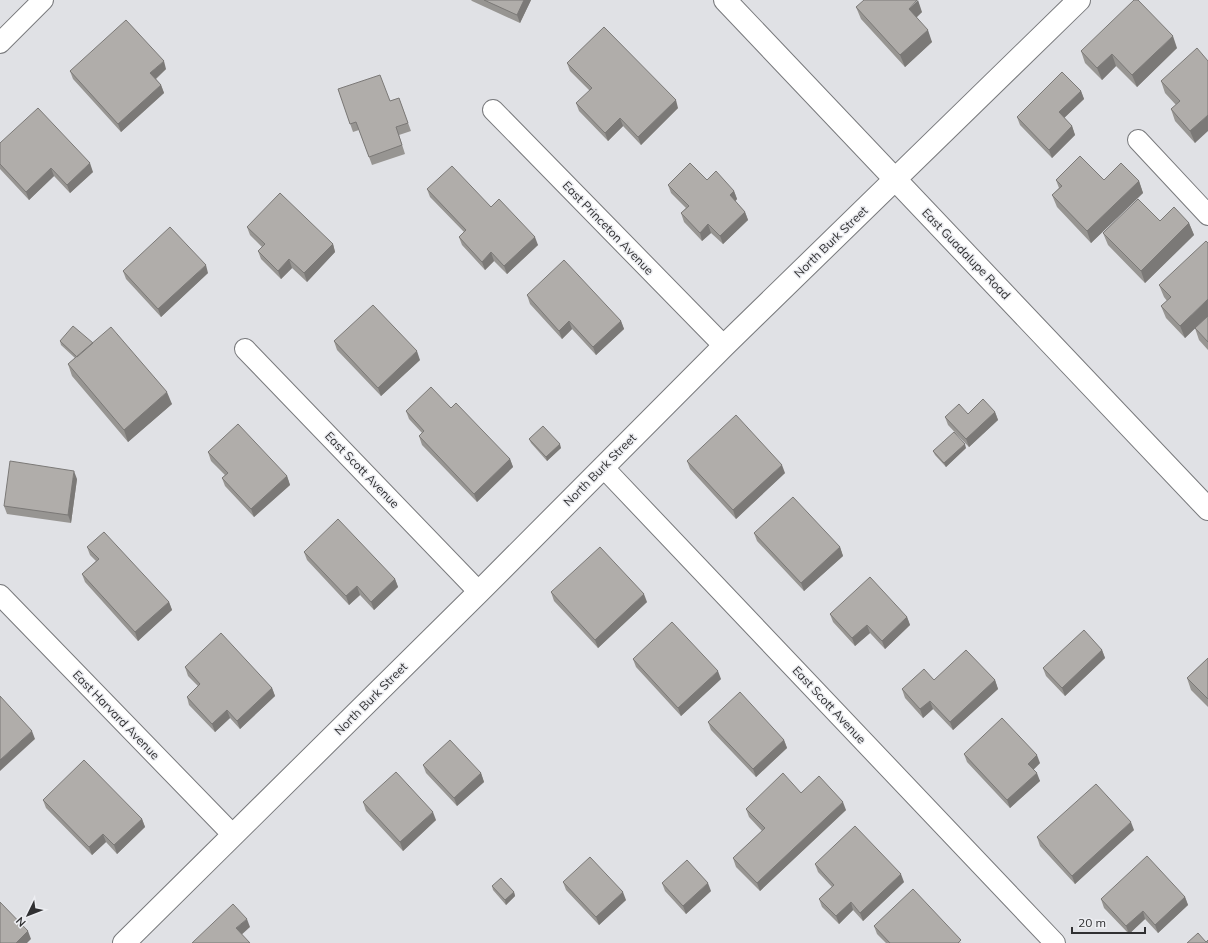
<svg xmlns="http://www.w3.org/2000/svg" width="1208" height="943" font-family="Mulish,sans-serif">
<rect width="100%" height="100%" fill="#e0e1e5"/>
<g fill="none" stroke-linecap="round" stroke-linejoin="round">
<defs>
<path id="street" d="M 0,43 L 43,0
M 493,110 L 724,346
M 1138,140 L 1208,215
M 245,349 L 479,592
M 603,467 L 1055,943
M 0,595 L 233,835"/>
<path id="secondary" d="M 725,0 L 1208,509
M 124,943 L 479,592 L 724,346 L 1079,0"/>
</defs>
<use href="#street" stroke="#78797c" stroke-width="22"/>
<use href="#secondary" stroke="#78797c" stroke-width="24"/>
<use href="#street" stroke="#fff" stroke-width="20"/>
<use href="#secondary" stroke="#fff" stroke-width="22"/>
</g>
<path fill="#979592" d="M 471,0 L 531,0 L 520,23 L 472,1 Z
M 856,7 L 922,12 L 916,17 L 932,42 L 905,67 L 861,19 Z
M 1177,48 L 1137,87 L 1116,66 L 1102,80 L 1085,63 L 1081,51 Z
M 1208,61 L 1195,143 L 1175,121 L 1171,109 L 1176,105 L 1165,93 L 1161,81 Z
M 567,63 L 678,108 L 641,145 L 623,126 L 608,141 L 579,111 L 576,103 L 590,91 L 570,71 Z
M 166,69 L 156,79 L 161,85 L 164,93 L 121,132 L 73,79 L 70,71 Z
M 338,89 L 390,101 L 399,98 L 411,131 L 399,135 L 405,154 L 372,165 L 359,130 L 353,132 Z
M 1081,91 L 1084,99 L 1064,118 L 1072,126 L 1075,135 L 1052,158 L 1020,125 L 1017,117 Z
M 0,143 L 93,172 L 70,193 L 54,176 L 29,200 L 0,169 Z
M 707,180 L 734,191 L 737,199 L 735,201 L 745,212 L 748,220 L 723,244 L 711,233 L 702,241 L 684,222 L 681,213 L 686,208 L 671,193 L 668,185 Z
M 1056,180 L 1139,181 L 1143,193 L 1091,243 L 1057,207 L 1052,195 L 1059,188 Z
M 427,189 L 491,207 L 538,245 L 507,274 L 494,261 L 485,270 L 462,245 L 459,237 L 464,232 L 430,197 Z
M 1160,221 L 1189,223 L 1194,235 L 1145,283 L 1108,245 L 1103,233 Z
M 247,227 L 333,244 L 335,252 L 307,282 L 292,268 L 281,279 L 261,259 L 258,251 L 262,247 L 250,235 Z
M 123,271 L 208,273 L 161,317 L 126,279 Z
M 1159,285 L 1200,323 L 1208,316 L 1208,350 L 1199,340 L 1195,328 L 1185,338 L 1166,318 L 1161,306 L 1167,301 L 1164,297 Z
M 527,295 L 621,321 L 624,329 L 596,355 L 572,329 L 562,339 L 530,304 Z
M 60,341 L 93,343 L 172,404 L 128,442 L 72,376 L 68,364 L 75,358 L 61,345 Z
M 334,341 L 420,360 L 381,396 L 337,350 Z
M 451,408 L 510,459 L 513,467 L 477,502 L 422,445 L 419,436 L 422,433 L 409,419 L 406,411 Z
M 995,412 L 998,420 L 969,447 L 948,425 L 945,417 L 968,414 Z
M 529,439 L 561,448 L 547,461 L 531,443 Z
M 966,448 L 946,467 L 935,455 L 933,451 Z
M 208,452 L 287,476 L 290,485 L 254,517 L 225,486 L 222,478 L 225,475 L 211,461 Z
M 687,461 L 785,473 L 736,519 L 690,469 Z
M 77,479 L 71,523 L 7,514 L 4,506 Z
M 754,533 L 840,547 L 843,556 L 804,591 L 757,541 Z
M 87,547 L 169,602 L 172,610 L 138,641 L 85,582 L 82,574 L 96,561 L 90,555 Z
M 304,552 L 395,579 L 398,587 L 374,610 L 360,595 L 349,605 L 307,560 Z
M 551,592 L 647,602 L 598,648 L 554,601 Z
M 830,614 L 907,617 L 910,625 L 885,649 L 870,633 L 855,646 L 833,622 Z
M 1102,650 L 1105,658 L 1065,696 L 1046,676 L 1043,668 Z
M 1208,658 L 1208,707 L 1191,690 L 1187,678 Z
M 633,659 L 721,679 L 681,716 L 636,667 Z
M 185,667 L 272,688 L 275,696 L 240,729 L 230,718 L 215,732 L 189,705 L 187,697 L 198,686 L 188,676 Z
M 934,680 L 995,680 L 998,689 L 953,730 L 933,709 L 923,718 L 905,698 L 902,689 Z
M 708,722 L 784,740 L 787,748 L 756,777 L 711,730 Z
M 964,754 L 1040,763 L 1033,770 L 1040,781 L 1010,808 L 967,762 Z
M 423,765 L 481,773 L 484,782 L 457,806 L 426,773 Z
M 801,793 L 846,810 L 760,891 L 736,867 L 733,858 L 762,831 L 749,817 L 746,809 Z
M 43,800 L 142,819 L 145,827 L 117,854 L 106,842 L 92,855 L 46,808 Z
M 363,802 L 436,820 L 403,851 L 366,811 Z
M 1134,830 L 1075,884 L 1040,846 L 1037,837 Z
M 815,864 L 904,882 L 863,921 L 853,910 L 839,924 L 822,907 L 819,899 L 832,887 L 818,872 Z
M 563,882 L 626,900 L 599,925 L 566,890 Z
M 662,883 L 711,891 L 686,914 L 665,891 Z
M 492,886 L 514,892 L 515,896 L 506,905 L 493,890 Z
M 1185,897 L 1188,905 L 1158,933 L 1145,919 L 1129,934 L 1104,908 L 1101,899 Z
M 874,926 L 962,943 L 886,943 L 877,934 Z"/>
<path fill="#7b7977" d="M 524,0 L 531,0 L 520,23 L 517,15 Z
M 918,0 L 922,12 L 913,21 L 909,9 Z
M 928,30 L 932,42 L 905,67 L 900,55 Z
M 1173,36 L 1177,48 L 1137,87 L 1132,75 Z
M 1112,54 L 1116,66 L 1102,80 L 1097,68 Z
M 164,61 L 166,69 L 153,81 L 150,73 Z
M 161,85 L 164,93 L 121,132 L 118,124 Z
M 1081,91 L 1084,99 L 1062,120 L 1059,112 Z
M 676,100 L 678,108 L 641,145 L 638,137 Z
M 1208,115 L 1208,131 L 1195,143 L 1190,131 Z
M 620,118 L 623,126 L 608,141 L 605,133 Z
M 1072,126 L 1075,135 L 1052,158 L 1049,150 Z
M 90,163 L 93,172 L 70,193 L 67,185 Z
M 51,168 L 54,176 L 29,200 L 26,192 Z
M 1139,181 L 1143,193 L 1091,243 L 1087,231 Z
M 734,191 L 737,199 L 733,204 L 730,195 Z
M 745,212 L 748,220 L 723,244 L 720,236 Z
M 1189,223 L 1194,235 L 1145,283 L 1141,271 Z
M 708,224 L 711,233 L 702,241 L 700,233 Z
M 535,237 L 538,245 L 507,274 L 504,266 Z
M 333,244 L 335,252 L 307,282 L 304,273 Z
M 491,252 L 494,261 L 485,270 L 482,262 Z
M 289,259 L 292,268 L 281,279 L 278,271 Z
M 206,265 L 208,273 L 161,317 L 158,309 Z
M 1208,299 L 1208,316 L 1185,338 L 1180,326 Z
M 569,321 L 572,329 L 562,339 L 559,331 Z
M 621,321 L 624,329 L 596,355 L 593,347 Z
M 417,351 L 420,360 L 381,396 L 378,388 Z
M 167,392 L 172,404 L 128,442 L 124,430 Z
M 995,412 L 998,420 L 969,447 L 966,439 Z
M 560,444 L 561,448 L 547,461 L 546,457 Z
M 965,444 L 966,448 L 946,467 L 944,463 Z
M 510,459 L 513,467 L 477,502 L 474,494 Z
M 782,465 L 785,473 L 736,519 L 733,510 Z
M 74,471 L 77,479 L 71,523 L 68,515 Z
M 287,476 L 290,485 L 254,517 L 251,509 Z
M 840,547 L 843,556 L 804,591 L 801,583 Z
M 395,579 L 398,587 L 374,610 L 371,602 Z
M 357,586 L 360,595 L 349,605 L 346,596 Z
M 644,594 L 647,602 L 598,648 L 595,640 Z
M 169,602 L 172,610 L 138,641 L 135,632 Z
M 907,617 L 910,625 L 885,649 L 882,641 Z
M 867,625 L 870,633 L 855,646 L 852,638 Z
M 1102,650 L 1105,658 L 1065,696 L 1062,688 Z
M 718,671 L 721,679 L 681,716 L 678,708 Z
M 995,680 L 998,689 L 953,730 L 950,722 Z
M 272,688 L 275,696 L 240,729 L 237,721 Z
M 930,701 L 933,709 L 923,718 L 920,709 Z
M 227,710 L 230,718 L 215,732 L 212,724 Z
M 32,731 L 35,739 L 0,771 L 0,760 Z
M 784,740 L 787,748 L 756,777 L 753,769 Z
M 1037,755 L 1040,763 L 1031,772 L 1028,764 Z
M 481,773 L 484,782 L 457,806 L 454,798 Z
M 1037,773 L 1040,781 L 1010,808 L 1007,800 Z
M 843,802 L 846,810 L 760,891 L 757,883 Z
M 433,812 L 436,820 L 403,851 L 400,842 Z
M 142,819 L 145,827 L 117,854 L 114,845 Z
M 1131,822 L 1134,830 L 1075,884 L 1072,876 Z
M 103,834 L 106,842 L 92,855 L 89,847 Z
M 901,874 L 904,882 L 863,921 L 860,913 Z
M 708,883 L 711,891 L 686,914 L 683,906 Z
M 514,892 L 515,896 L 506,905 L 505,900 Z
M 623,892 L 626,900 L 599,925 L 596,917 Z
M 1185,897 L 1188,905 L 1158,933 L 1155,925 Z
M 851,902 L 853,910 L 839,924 L 836,916 Z
M 1143,911 L 1145,919 L 1129,934 L 1126,926 Z
M 247,919 L 250,927 L 239,937 L 236,928 Z
M 28,931 L 31,939 L 27,943 L 16,943 Z"/>
<path fill="#b0adaa" stroke="#7b7977" d="M 484,0 L 524,0 L 517,15 Z
M 864,0 L 917,0 L 909,9 L 928,30 L 900,55 L 856,7 Z
M 1134,0 L 1138,0 L 1173,36 L 1132,75 L 1112,54 L 1097,68 L 1081,51 Z
M 126,20 L 164,61 L 150,73 L 161,85 L 118,124 L 70,71 Z
M 604,27 L 676,100 L 638,137 L 620,118 L 605,133 L 576,103 L 592,88 L 567,63 Z
M 1197,48 L 1208,61 L 1208,115 L 1190,131 L 1171,109 L 1180,101 L 1161,81 Z
M 1062,72 L 1081,91 L 1059,112 L 1072,126 L 1049,150 L 1017,117 Z
M 380,75 L 390,101 L 399,98 L 408,123 L 396,127 L 402,145 L 369,157 L 356,122 L 350,124 L 338,89 Z
M 38,108 L 90,163 L 67,185 L 51,168 L 26,192 L 0,164 L 0,143 Z
M 1080,156 L 1104,180 L 1121,163 L 1139,181 L 1087,231 L 1052,195 L 1062,186 L 1056,180 Z
M 690,163 L 707,180 L 716,171 L 734,191 L 730,195 L 745,212 L 720,236 L 708,224 L 700,233 L 681,213 L 689,206 L 668,185 Z
M 452,166 L 491,207 L 499,199 L 535,237 L 504,266 L 491,252 L 482,262 L 459,237 L 466,230 L 427,189 Z
M 280,193 L 333,244 L 304,273 L 289,259 L 278,271 L 258,251 L 265,244 L 247,227 Z
M 1138,199 L 1160,221 L 1174,207 L 1189,223 L 1141,271 L 1103,233 Z
M 170,227 L 206,265 L 158,309 L 123,271 Z
M 1206,241 L 1208,243 L 1208,299 L 1180,326 L 1161,306 L 1171,297 L 1159,285 Z
M 564,260 L 621,321 L 593,347 L 569,321 L 559,331 L 527,295 Z
M 373,305 L 417,351 L 378,388 L 334,341 Z
M 1208,316 L 1208,342 L 1195,328 Z
M 73,326 L 93,343 L 77,357 L 60,341 Z
M 111,327 L 167,392 L 124,430 L 68,364 Z
M 431,387 L 451,408 L 456,403 L 510,459 L 474,494 L 419,436 L 424,431 L 406,411 Z
M 983,399 L 995,412 L 966,439 L 945,417 L 959,404 L 968,414 Z
M 736,415 L 782,465 L 733,510 L 687,461 Z
M 238,424 L 287,476 L 251,509 L 222,478 L 228,473 L 208,452 Z
M 543,426 L 560,444 L 546,457 L 529,439 Z
M 954,432 L 965,444 L 944,463 L 933,451 Z
M 10,461 L 74,471 L 68,515 L 4,506 Z
M 793,497 L 840,547 L 801,583 L 754,533 Z
M 338,519 L 395,579 L 371,602 L 357,586 L 346,596 L 304,552 Z
M 104,532 L 169,602 L 135,632 L 82,574 L 99,559 L 87,547 Z
M 600,547 L 644,594 L 595,640 L 551,592 Z
M 870,577 L 907,617 L 882,641 L 867,625 L 852,638 L 830,614 Z
M 672,622 L 718,671 L 678,708 L 633,659 Z
M 1084,630 L 1102,650 L 1062,688 L 1043,668 Z
M 221,633 L 272,688 L 237,721 L 227,710 L 212,724 L 187,697 L 200,684 L 185,667 Z
M 966,650 L 995,680 L 950,722 L 930,701 L 920,709 L 902,689 L 924,669 L 934,680 Z
M 1208,658 L 1208,699 L 1187,678 Z
M 740,692 L 784,740 L 753,769 L 708,722 Z
M 0,696 L 32,731 L 0,760 Z
M 1002,718 L 1037,755 L 1028,764 L 1037,773 L 1007,800 L 964,754 Z
M 450,740 L 481,773 L 454,798 L 423,765 Z
M 84,760 L 142,819 L 114,845 L 103,834 L 89,847 L 43,800 Z
M 396,772 L 433,812 L 400,842 L 363,802 Z
M 783,773 L 801,793 L 819,776 L 843,802 L 757,883 L 733,858 L 765,828 L 746,809 Z
M 1096,784 L 1131,822 L 1072,876 L 1037,837 Z
M 855,826 L 901,874 L 860,913 L 851,902 L 836,916 L 819,899 L 834,885 L 815,864 Z
M 1147,856 L 1185,897 L 1155,925 L 1143,911 L 1126,926 L 1101,899 Z
M 590,857 L 623,892 L 596,917 L 563,882 Z
M 687,860 L 708,883 L 683,906 L 662,883 Z
M 501,878 L 514,892 L 505,900 L 492,886 Z
M 913,889 L 961,940 L 958,943 L 890,943 L 874,926 Z
M 0,902 L 28,931 L 16,943 L 0,943 Z
M 233,904 L 247,919 L 236,928 L 250,943 L 192,943 Z
M 1198,933 L 1206,942 L 1208,940 L 1208,943 L 1187,943 Z"/>
<g text-anchor="middle" stroke-width="3" stroke-linejoin="round" paint-order="stroke">
<g font-size="12" fill="#303032" stroke="#edeef2">
<text transform="translate(608 228) rotate(46)" y="4">East Princeton Avenue</text>
<text transform="translate(831 242) rotate(-44)" y="4">North Burk Street</text>
<text transform="translate(966 254) rotate(46)" y="4">East Guadalupe Road</text>
<text transform="translate(362 470) rotate(46)" y="4">East Scott Avenue</text>
<text transform="translate(600 470) rotate(-45)" y="4">North Burk Street</text>
<text transform="translate(371 699) rotate(-45)" y="4">North Burk Street</text>
<text transform="translate(829 705) rotate(47)" y="4">East Scott Avenue</text>
<text transform="translate(116 715) rotate(46)" y="4">East Harvard Avenue</text>
</g>
</g>
<g transform="translate(28 915) rotate(227)" stroke="#edeef2" stroke-width="3" paint-order="stroke">
<path d="M0-3L7 15L0 10L-7 15Z" fill="#303032"/>
<text y="-6" font-size="11" font-weight="bold" text-anchor="middle" fill="#303032">N</text>
</g>
<path d="M1072 927v6h73v-6" fill="none" stroke="#303032" stroke-width="2"/>
<text x="1078" y="927" font-size="12" fill="#303032" stroke="#edeef2" stroke-width="3" paint-order="stroke">20 m</text>
</svg>
